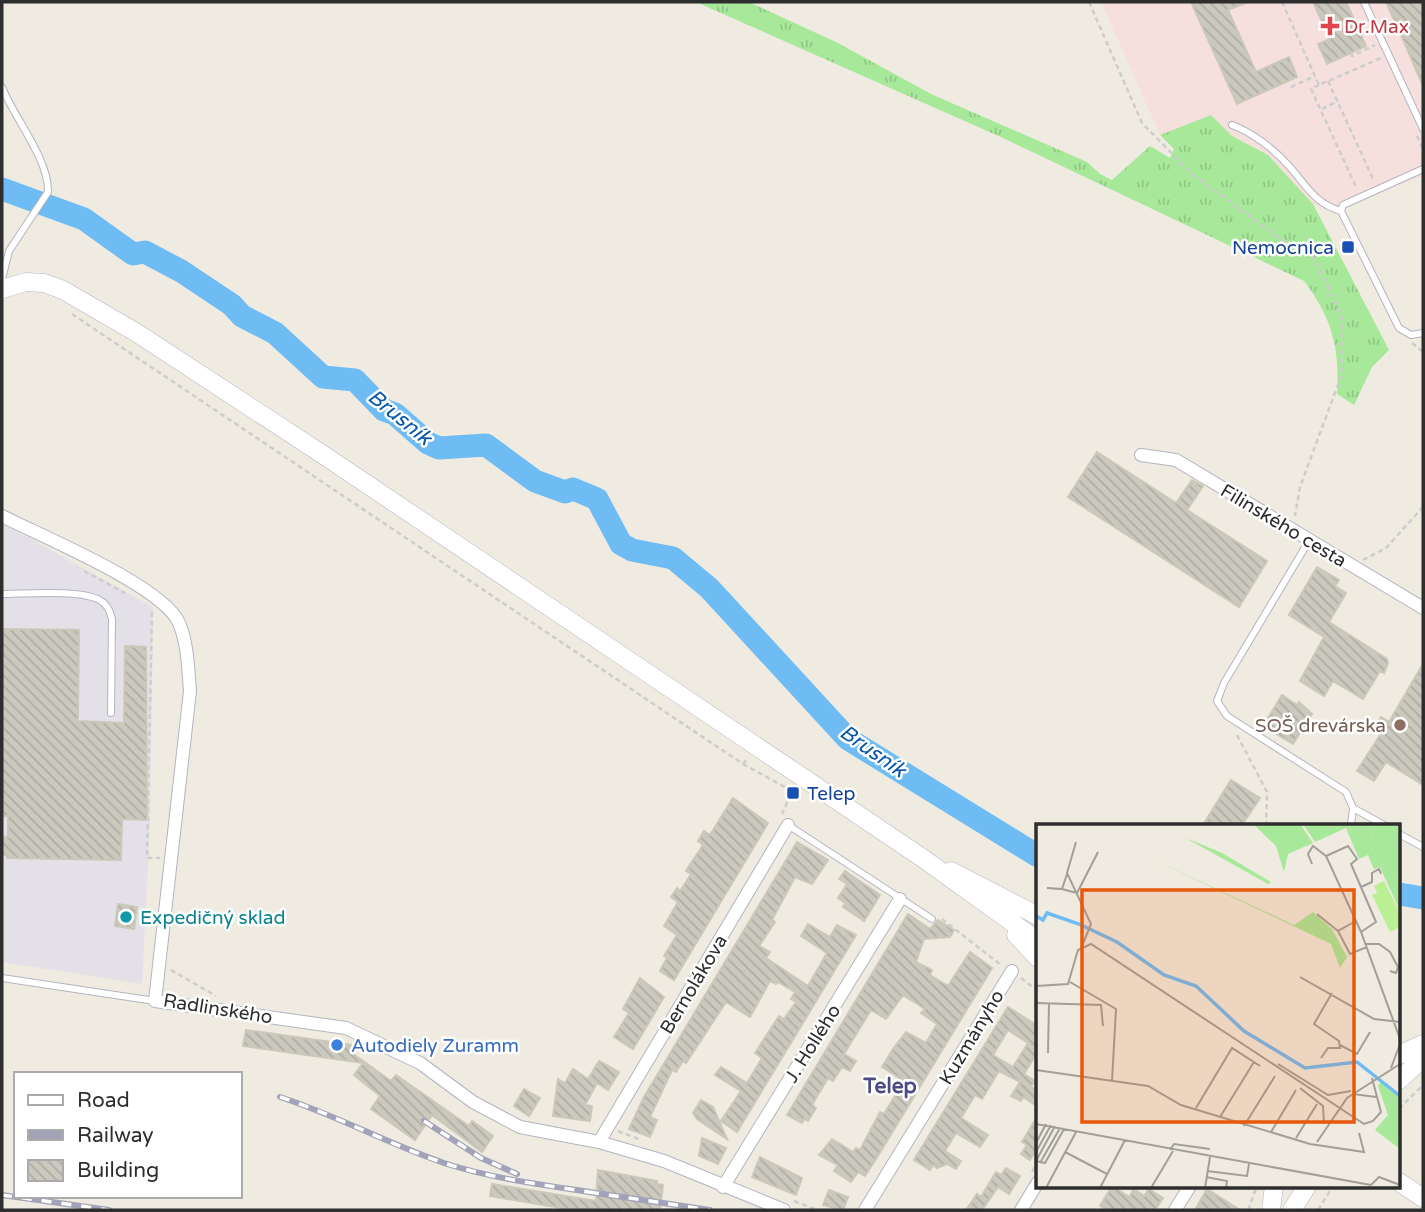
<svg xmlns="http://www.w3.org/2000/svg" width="1425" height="1212" font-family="'Varela Round',sans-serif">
<defs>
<pattern id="grass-tufts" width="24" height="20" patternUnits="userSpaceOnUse" patternTransform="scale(1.75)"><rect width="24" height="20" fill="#a8e89a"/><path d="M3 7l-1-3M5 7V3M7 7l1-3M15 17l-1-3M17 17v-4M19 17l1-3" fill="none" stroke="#91c785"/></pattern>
<pattern id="building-back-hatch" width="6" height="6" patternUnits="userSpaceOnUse" patternTransform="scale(1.75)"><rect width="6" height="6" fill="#cbc9be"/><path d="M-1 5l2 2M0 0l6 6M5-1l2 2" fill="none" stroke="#afada4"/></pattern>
</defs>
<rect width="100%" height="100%" fill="#efebe0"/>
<path fill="#e4e0e8" d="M 2,523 L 153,607 L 150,822 L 142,984 L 2,962 Z"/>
<path fill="#f6e0dd" d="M 1101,2 L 1423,2 L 1423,176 L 1331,212 L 1313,204 L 1268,155 L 1232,136 L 1211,115 L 1160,135 Z"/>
<path fill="url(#grass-tufts)" d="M 696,2 L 749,2 L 838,43 L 931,94 L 1087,162 L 1100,174 L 1112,180 L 1150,146 L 1170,158 L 1174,149 L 1160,135 L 1211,115 L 1232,136 L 1268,155 L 1313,204 L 1389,350 L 1372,367 L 1354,405 L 1337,394 C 1340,348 1332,318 1304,281 L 1003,138 Z"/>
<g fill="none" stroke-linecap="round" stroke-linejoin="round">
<path stroke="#6fbcf5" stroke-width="23" d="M 2,189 L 84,219 L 133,254 L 145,252 L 181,271 L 232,305 L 242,316 L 275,333 L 323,377 L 355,380 L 384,410 L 395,414 L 428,443 L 439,448 L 486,445 L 535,481 L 565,492 L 573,489 L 597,499 L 621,544 L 632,550 L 673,558 L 709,588 L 848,739 L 1038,856
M 1399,894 L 1423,898"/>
</g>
<path fill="url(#building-back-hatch)" stroke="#cbc8b9" stroke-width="2" fill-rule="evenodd" d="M 1191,2 L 1248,2 L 1228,10 L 1256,72 L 1289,57 L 1297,77 L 1237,104 Z
M 1313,2 L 1346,2 L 1366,46 L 1327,64 L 1318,44 L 1330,39 Z
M 1386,2 L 1423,2 L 1423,86 L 1405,44 Z
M 1097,452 L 1176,503 L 1192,480 L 1203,486 L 1187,510 L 1267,561 L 1239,607 L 1068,497 Z
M 1317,567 L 1339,580 L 1335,586 L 1346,593 L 1329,622 L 1387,659 L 1388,663 L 1384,673 L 1380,671 L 1363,699 L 1333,681 L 1324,696 L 1300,681 L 1324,637 L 1289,615 Z
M 2,629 L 79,630 L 78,721 L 124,723 L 125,646 L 146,647 L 147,820 L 122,819 L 121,860 L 7,858 L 7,855 L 2,855 L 2,837 L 8,837 L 8,816 L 2,816 Z
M 1423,664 L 1423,785 L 1386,762 L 1374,781 L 1357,771 L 1382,732 L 1375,727 L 1381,717 L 1389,722 Z
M 1282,695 L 1297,705 L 1299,702 L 1312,714 L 1293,744 L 1263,726 Z
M 1231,780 L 1260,798 L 1242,825 L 1203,825 Z
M 733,798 L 768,823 L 674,980 L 660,971 L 667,958 L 664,956 L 677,935 L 664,926 L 678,902 L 671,897 L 677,888 L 680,891 L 691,874 L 686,871 L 703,845 L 698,841 L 704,831 L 710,835 Z
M 797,842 L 828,860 L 812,884 L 795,877 L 772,920 L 775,922 L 759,946 L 770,952 L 766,958 L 808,986 L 827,953 L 801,936 L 808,924 L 830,937 L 837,925 L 856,935 L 737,1132 L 721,1121 L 741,1091 L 715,1075 L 721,1067 L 747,1083 L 762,1058 L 755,1053 L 779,1016 L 784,1019 L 796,1002 L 791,999 L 795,992 L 778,982 L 776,984 L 770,981 L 750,1017 L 726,1002 L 686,1063 L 683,1061 L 676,1072 L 672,1070 L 650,1117 L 657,1120 L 650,1137 L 629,1129 L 644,1097 Z
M 845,871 L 880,895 L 864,921 L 843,907 L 845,903 L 838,898 L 847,884 L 839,879 Z
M 118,904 L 137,907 L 134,929 L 115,926 Z
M 908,914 L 930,929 L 938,920 L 954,930 L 950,937 L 924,939 L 916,962 L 932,970 L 930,975 L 948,986 L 970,952 L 992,968 L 876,1159 L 865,1176 L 858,1172 L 851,1182 L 834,1171 L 838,1165 L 819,1155 L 832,1139 L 853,1152 L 856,1148 L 860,1150 L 880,1112 L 884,1114 L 904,1081 L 882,1067 L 893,1049 L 906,1032 L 926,1043 L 937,1024 L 921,1013 L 925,1009 L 903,995 L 886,1019 L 871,1010 L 844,1054 L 856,1061 L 850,1071 L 842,1067 L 833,1081 L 828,1078 L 812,1105 L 816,1108 L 808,1121 L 804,1119 L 802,1123 L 787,1115 Z
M 640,978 L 664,997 L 633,1049 L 614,1037 L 629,1013 L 623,1009 Z
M 1008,1007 L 1038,1026 L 1038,1051 L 1024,1074 L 1035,1081 L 1031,1087 L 1038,1091 L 1038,1107 L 1023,1097 L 1021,1101 L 1011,1096 L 1020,1082 L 999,1071 L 982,1099 L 975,1095 L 961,1118 L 988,1135 L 980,1147 L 956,1133 L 945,1151 L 961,1161 L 956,1169 L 947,1164 L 937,1168 L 933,1165 L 930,1170 L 914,1160 ZM 1008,1030 L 1028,1043 L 1013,1067 L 993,1055 Z
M 246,1030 L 353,1045 L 352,1053 L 391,1081 L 396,1075 L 469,1126 L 472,1121 L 493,1136 L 482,1152 L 432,1115 L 415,1140 L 371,1109 L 380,1096 L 354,1075 L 363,1063 L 243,1046 Z
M 599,1061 L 619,1072 L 608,1090 L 597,1083 L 585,1105 L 592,1106 L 590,1121 L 553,1116 L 558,1079 L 565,1083 L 573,1069 L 588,1079 Z
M 524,1089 L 540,1098 L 529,1116 L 514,1106 Z
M 701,1100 L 713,1107 L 727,1139 L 697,1119 L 693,1113 Z
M 1038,1115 L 1038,1146 L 1030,1160 L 1021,1154 L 1027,1145 L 1022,1142 Z
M 702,1138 L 726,1148 L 718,1164 L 699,1156 Z
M 760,1157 L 802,1178 L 796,1195 L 752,1177 Z
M 1006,1168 L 1020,1176 L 1009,1194 L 998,1187 L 982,1210 L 966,1210 L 977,1194 L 981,1197 L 996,1172 L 1001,1175 Z
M 598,1170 L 657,1181 L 657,1184 L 663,1185 L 660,1210 L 573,1210 L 490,1196 L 492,1184 L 596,1201 Z
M 1112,1186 L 1129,1197 L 1134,1189 L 1144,1196 L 1149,1189 L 1163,1198 L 1155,1210 L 1107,1210 L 1100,1206 Z
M 1207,1189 L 1240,1210 L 1195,1210 Z
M 829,1190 L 848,1197 L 843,1210 L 823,1205 Z"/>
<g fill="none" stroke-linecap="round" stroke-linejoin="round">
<defs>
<path id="lane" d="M 1364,2 L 1423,129
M 2,87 C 14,118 49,159 48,192 L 9,251 L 2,279
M 1232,125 C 1253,133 1274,149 1289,166 C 1306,185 1315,204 1341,211
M 1423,169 L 1343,205 L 1341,211 L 1399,328 L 1411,335 L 1423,333
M 1310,539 L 1224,683 L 1217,701 L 1227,716 L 1346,792 L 1353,808 L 1351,825
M 2,594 C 24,594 83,589 101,601 C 108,605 110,612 112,619 L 111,713
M 1353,808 L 1384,825
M 788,825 L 932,919
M 1399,834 L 1423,847
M 2,978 L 155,1001"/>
<path id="street" d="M 1141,455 L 1176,460 L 1423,608
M 2,516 C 41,536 163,586 179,623 C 188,644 188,669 190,691 L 155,1001 L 346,1028 L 420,1063 L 473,1102 L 520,1127 L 599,1142 L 664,1161 L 784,1210
M 599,1142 L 788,825
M 723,1187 L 900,899
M 865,1210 L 1012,971
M 1021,1210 L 1038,1182
M 1175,1210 L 1190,1186"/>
<path id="secondary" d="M 2,289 L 26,282 L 44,283 L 63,290 L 137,333 L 328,458 L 921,857 L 1038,941
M 951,871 L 1038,916
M 1016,935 L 1038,958
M 1399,1055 L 1423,1044
M 1399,1080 L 1423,1058
M 1399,1182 L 1423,1198
M 1271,1210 L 1274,1186
M 1292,1210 L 1307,1186"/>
</defs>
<use href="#lane" stroke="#b4b4c1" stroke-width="8"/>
<use href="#street" stroke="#b4b4c1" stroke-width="14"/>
<use href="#secondary" stroke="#b4b4c1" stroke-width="19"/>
<path stroke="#cdcdcd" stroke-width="2.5" stroke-dasharray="5 3.5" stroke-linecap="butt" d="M 1089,2 L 1142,123 L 1193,175 L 1279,238 L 1312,255 L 1342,316 L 1342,374 L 1300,487 L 1295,516
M 1282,2 L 1319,85 L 1381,58
M 1351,53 L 1352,56 L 1375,45
M 1328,81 L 1374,181
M 1319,85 L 1311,89 L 1357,189
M 1291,87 L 1315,76
M 1322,109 L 1338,101
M 1417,136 L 1423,149
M 72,314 L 743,764 L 748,758
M 1412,343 L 1423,352
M 1363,560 L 1386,548 L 1423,507
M 84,571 L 125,593
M 152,612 L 147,858 L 160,858
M 1237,735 L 1267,792 L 1266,825
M 743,764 L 792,791 L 782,814
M 942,919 L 1001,965
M 171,970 L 216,996
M 1021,978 L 1038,991
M 1399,1109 L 1423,1085
M 618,1131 L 641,1140
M 1032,1172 L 1038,1161
M 794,1201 L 817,1210
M 1248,1210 L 1257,1186
M 1318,1210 L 1333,1186"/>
<use href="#lane" stroke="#fff" stroke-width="6"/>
<use href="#street" stroke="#fff" stroke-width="12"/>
<use href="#secondary" stroke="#fff" stroke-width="18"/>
<defs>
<path id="rail" d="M 280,1097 C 336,1115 388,1144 444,1163 C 493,1179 545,1185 596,1193
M 424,1121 L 481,1158 L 517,1174
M 589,1192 L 710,1210
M 2,1195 L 109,1210"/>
</defs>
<use href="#rail" stroke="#a2a2b9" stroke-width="6"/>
<use href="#rail" stroke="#fff" stroke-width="3.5" stroke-dasharray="10" stroke-linecap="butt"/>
</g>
<path fill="#e0444e" stroke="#fff" stroke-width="2.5" d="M1326.5 15.5h7v7h7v7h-7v7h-7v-7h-7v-7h7z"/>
<g fill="#1a4fb4" stroke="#fff" stroke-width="2.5">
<rect x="1341" y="240" width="14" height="14" rx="3.5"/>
<rect x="786" y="786" width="14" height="14" rx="3.5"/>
</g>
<circle fill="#8d6e63" stroke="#fff" stroke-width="2.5" cx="1400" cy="725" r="7"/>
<circle fill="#0f9aa8" stroke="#fff" stroke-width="2.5" cx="126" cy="917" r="7"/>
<circle fill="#3f7fe0" stroke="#fff" stroke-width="2.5" cx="337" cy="1045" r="7"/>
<g text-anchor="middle" stroke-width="5" stroke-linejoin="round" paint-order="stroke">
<g font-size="19" fill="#be3a42" stroke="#fff" text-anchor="start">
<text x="1344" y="33">Dr.Max</text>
</g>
<g font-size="19" fill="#164399" stroke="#fff" text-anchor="end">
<text x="1334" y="254">Nemocnica</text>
<text x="807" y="800" text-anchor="start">Telep</text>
</g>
<g font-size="19" fill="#2e2e2e" stroke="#fff">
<text transform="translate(1284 525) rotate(31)" y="7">Filinského cesta</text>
<text transform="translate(693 984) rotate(-59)" y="7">Bernolákova</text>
<text transform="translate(218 1008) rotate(9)" y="7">Radlinského</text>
<text transform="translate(971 1037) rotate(-59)" y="7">Kuzmányho</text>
<text transform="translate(812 1043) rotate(-58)" y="7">J. Hollého</text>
</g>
<g font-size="19" fill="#785e54" stroke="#fff" text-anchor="end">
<text x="1386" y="732">SOŠ drevárska</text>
</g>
<g font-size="19" fill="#0d838f" stroke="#fff" text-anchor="start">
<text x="140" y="924">Expedičný sklad</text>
</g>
<g font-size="19" fill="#366cbe" stroke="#fff" text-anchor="start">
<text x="351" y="1052">Autodiely Zuramm</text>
</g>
<g font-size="21" font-style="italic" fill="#0656a9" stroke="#fff">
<text transform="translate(400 417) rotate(39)" y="7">Brusník</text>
<text transform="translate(873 751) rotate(35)" y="7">Brusník</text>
</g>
<g font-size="21" font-weight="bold" fill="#4a4b82" stroke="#fff">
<text x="890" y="1093">Telep</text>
</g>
</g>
<g transform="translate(1036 824)">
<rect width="364" height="364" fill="#efebe0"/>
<path d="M 217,0 L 264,0 L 277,19 L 252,30 L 248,48 L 240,22 ZM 267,0 L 310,0 L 319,7 L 310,4 L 279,18 ZM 317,0 L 334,0 L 338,21 L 358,52 L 358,68 L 346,40 ZM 150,14 L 186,29 L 235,58 L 232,60 ZM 112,33 L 258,101 L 277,88 L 296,105 L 311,133 L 304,144 L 295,120 Z" fill="#a8e89a"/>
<path d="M 310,0 L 317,0 L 346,40 L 358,67 L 358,52 L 338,21 L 334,0 L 364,0 L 364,87 L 344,43 L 338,45 L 332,31 L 323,35 L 310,4 L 319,7 Z" fill="#a8e89a"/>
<path d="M 345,258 L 364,274 L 364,325 L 339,306 L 352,291 L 342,262 Z" fill="#a8e89a"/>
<path d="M 348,57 L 364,89 L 364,103 L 354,108 L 336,71 L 341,69 L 338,62 Z" fill="#bbef96"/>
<path fill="none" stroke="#6fbcf5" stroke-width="3.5" d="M 0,92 L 7,96 L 11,89 L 43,100 L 81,118 L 128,151 L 160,162 L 208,207 L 269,244 L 321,238 L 364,272"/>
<path fill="none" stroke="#a29f99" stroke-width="2" d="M 40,18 L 31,49 L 55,100 L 46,122M 276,40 L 272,30 L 277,22 L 290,32M 31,50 L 26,65 L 41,69 L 62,28M 325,63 L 336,58 L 336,49 L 343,45 L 345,50M 23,65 L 11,64 L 26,65M 281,90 L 302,107M 320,97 L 302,107 L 314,130 L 331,123M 325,108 L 340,98 L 315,40 L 321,35 L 312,22 L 290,32 L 325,108 L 364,215M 330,120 L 343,120 L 354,128 L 362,143 L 360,149 L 354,147M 264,153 L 338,195 L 364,198M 34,158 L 80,185 L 76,257M 0,162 L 32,160 L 42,126 L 55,120 L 328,300 L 337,297 L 345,288 L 336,254M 0,179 L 65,181 L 67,202M 304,221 L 321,230 L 334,208M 12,229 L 13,179M 285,234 L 292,224 L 304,224 L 303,217 L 278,200 L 296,169M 242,240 L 292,271 L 315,267M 355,244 L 364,220M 0,246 L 112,262 L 145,281 L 274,320 L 328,328 L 323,309M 264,264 L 287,282 L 288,300M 317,270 L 340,273M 160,284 L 196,224 L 224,242M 184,293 L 218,238M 0,300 L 335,361M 208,302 L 239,252M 235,308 L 260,266M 260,314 L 281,280M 281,318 L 311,274 L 364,240M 0,319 L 10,300M 134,326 L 138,320 L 174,325M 0,328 L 15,301M 29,328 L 71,350M 0,337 L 9,339 L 28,305M 0,337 L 19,302M 4,339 L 24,304M 171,347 L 211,352 L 213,340M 170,353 L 191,357 L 190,364M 335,361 L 343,353 L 364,361M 10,364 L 40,308M 64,364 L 89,316M 115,364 L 137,327M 169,364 L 174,333"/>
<path fill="#e8590c" fill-opacity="0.15" stroke="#e8590c" stroke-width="3.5" d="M 46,66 L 318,66 L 318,298 L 46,298 Z"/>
<rect width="364" height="364" fill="none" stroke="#2e2e2e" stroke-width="3.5"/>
</g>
<rect width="1425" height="1212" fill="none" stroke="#2e2e2e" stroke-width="7"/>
<rect x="14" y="1072" width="228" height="126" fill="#ffffff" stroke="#ababab" stroke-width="2"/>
<rect x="28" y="1095" width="35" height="10" fill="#ffffff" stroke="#ababab" stroke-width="2"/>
<text x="77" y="1107" font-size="21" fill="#2e2e2e">Road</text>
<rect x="28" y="1130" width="35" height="10" fill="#a2a2b9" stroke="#ababab" stroke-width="2"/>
<text x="77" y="1142" font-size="21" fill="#2e2e2e">Railway</text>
<rect x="28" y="1160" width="35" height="21" fill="url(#building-back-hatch)" stroke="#ababab" stroke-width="2"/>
<text x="77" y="1177" font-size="21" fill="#2e2e2e">Building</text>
</svg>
